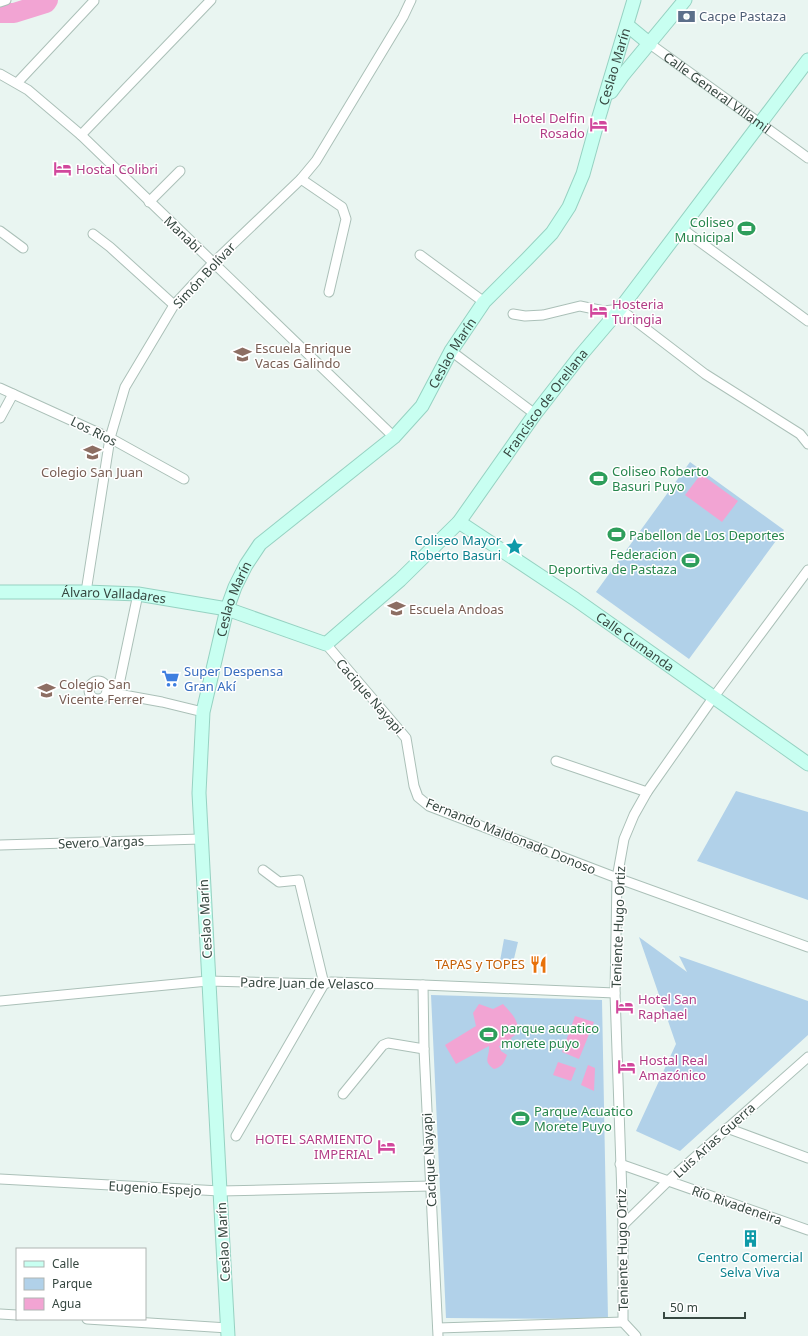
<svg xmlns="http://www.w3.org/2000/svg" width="808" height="1336" font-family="'Noto Sans',sans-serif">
<rect width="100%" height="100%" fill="#e9f5f1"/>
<path fill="#b1d1e9" d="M 690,462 L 784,530 L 689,659 L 596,592 Z
M 736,791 L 808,812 L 808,900 L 697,861 Z
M 639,937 L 687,972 L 679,956 L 808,1001 L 808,1035 L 680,1151 L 636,1131 L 676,1044 Z
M 504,939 L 518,942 L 512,967 L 500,961 Z
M 431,995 L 602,1000 L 608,1319 L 446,1318 Z"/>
<path fill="#f2a4d3" d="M 701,474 L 738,501 L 722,522 L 685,495 Z
M 479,1004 L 493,1009 L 503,1004 C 512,1014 517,1018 519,1032 L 511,1038 L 512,1043 L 499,1046 L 501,1051 L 507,1055 C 504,1063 502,1067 494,1069 C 482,1061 490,1057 489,1046 L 456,1064 L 445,1045 L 476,1026 L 473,1013 Z
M 575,1016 L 594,1022 L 579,1059 L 562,1052 Z
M 558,1062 L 576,1068 L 571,1081 L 553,1075 Z
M 588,1065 L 595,1068 L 594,1091 L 581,1085 Z"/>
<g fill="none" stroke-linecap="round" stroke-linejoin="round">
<path stroke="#f2a4d3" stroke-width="20" d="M 0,13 L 14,13 L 46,3 L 48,0"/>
<defs>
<g id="street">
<path d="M 0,2 L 6,0"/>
<path id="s1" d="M 650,44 L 808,158"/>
<path d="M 0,74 L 28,90 L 81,135 L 394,437"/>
<path d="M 17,83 L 94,1"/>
<path d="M 81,135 L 211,0"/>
<path d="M 301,179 L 342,207 L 346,219 L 329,292"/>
<path d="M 149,202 L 180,171"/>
<path d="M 681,228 L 808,321"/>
<path d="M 0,231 L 23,248"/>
<path d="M 93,234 L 110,247 L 174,305"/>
<path d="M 420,255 L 484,302"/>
<path d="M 513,314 L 525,316 L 543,315 L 580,306 L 604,311 L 620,309 L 705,374 L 800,434 L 808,444"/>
<path d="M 451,351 L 535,414"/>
<path d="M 0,388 L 110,438 L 184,479"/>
<path d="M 0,418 L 13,394"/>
<path d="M 86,592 L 110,438 L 125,387 L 174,305 L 213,263 L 301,179 L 316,161 L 403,17 L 411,0"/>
<path d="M 326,644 L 406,738 L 414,786 L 418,797 L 429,806 L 617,878 L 808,947"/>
<circle cx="98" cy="690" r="9"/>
<path d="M 107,692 L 162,702 L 203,712"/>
<path d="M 117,694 L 138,594"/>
<path d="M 556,761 L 647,792"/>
<path d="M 0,845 L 201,839"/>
<path d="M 423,985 L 424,1049 L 438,1336"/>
<path d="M 0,1001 L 208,981 L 324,984 L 331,982 L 423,985 L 615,993"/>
<path d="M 343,1094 L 383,1045 L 388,1043 L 424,1049"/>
<path d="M 727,1128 L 808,1158"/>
<path d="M 236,1136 L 324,984 L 299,880 L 279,882 L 263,870"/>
<path d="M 620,1164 L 808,1230"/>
<path d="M 0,1179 L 220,1191 L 431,1186"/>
<path d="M 623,1225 L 668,1181 L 808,1057"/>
<path d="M 0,1314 L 17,1315"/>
<path d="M 87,1319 L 228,1328"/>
<path d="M 438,1328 L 623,1322"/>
<path d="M 636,1336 L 623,1322 L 623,1225 L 615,993 L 617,878 L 624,839 L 634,815 L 647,792 L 713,698 L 808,570"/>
</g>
<g id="secondary">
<path d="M 627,25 L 650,44"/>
<path d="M 611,92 L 623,75 L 685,0"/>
<path id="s2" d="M 459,522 L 575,599 L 808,764"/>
<path id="s3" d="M 0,592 L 86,592 L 138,594 L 227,609 L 326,644 L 400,580 L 459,522 L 535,414 L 580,356 L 620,309 L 808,60"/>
<path id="s4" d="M 228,1336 L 220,1191 L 199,793 L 203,712 L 227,609 L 235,587 L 246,565 L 260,544 L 394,437 L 422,406 L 451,351 L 484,302 L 527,259 L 552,233 L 569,207 L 583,174 L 598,120 L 634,0"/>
</g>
</defs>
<use href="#street" stroke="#abc0b8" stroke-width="11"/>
<use href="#secondary" stroke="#96d2c2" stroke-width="15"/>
<use href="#street" stroke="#fff" stroke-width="9"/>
<use href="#secondary" stroke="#c8fff1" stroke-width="13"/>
</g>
<defs>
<symbol id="bank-bare" viewBox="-9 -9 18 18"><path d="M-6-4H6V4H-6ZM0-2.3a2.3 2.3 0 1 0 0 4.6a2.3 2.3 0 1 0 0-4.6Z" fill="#5c6f8a" stroke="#fff" stroke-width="2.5" paint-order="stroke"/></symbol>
<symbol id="hotel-bare" viewBox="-9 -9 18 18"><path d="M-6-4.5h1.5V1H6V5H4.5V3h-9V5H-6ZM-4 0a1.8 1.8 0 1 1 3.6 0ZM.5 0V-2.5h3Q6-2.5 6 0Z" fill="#d1479c" stroke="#fff" stroke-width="2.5" paint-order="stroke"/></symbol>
<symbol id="stadium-bare" viewBox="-9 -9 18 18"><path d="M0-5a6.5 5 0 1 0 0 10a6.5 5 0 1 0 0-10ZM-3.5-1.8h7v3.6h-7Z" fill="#2e9e5b" stroke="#fff" stroke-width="2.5" paint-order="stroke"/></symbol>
<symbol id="school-bare" viewBox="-9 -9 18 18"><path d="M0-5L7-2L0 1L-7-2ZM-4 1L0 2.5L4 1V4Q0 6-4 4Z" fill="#8d6e63" stroke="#fff" stroke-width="2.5" paint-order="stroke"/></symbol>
<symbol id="sight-bare" viewBox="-9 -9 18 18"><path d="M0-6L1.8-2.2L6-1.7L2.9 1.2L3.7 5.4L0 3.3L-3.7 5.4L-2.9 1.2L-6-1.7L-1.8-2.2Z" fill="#0f9aa8" stroke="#fff" stroke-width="2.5" paint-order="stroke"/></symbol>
<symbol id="supermarket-bare" viewBox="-9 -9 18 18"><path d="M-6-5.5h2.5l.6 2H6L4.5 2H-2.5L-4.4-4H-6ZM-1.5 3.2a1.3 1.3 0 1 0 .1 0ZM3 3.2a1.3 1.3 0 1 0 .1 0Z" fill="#3f7fe0" stroke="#fff" stroke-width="2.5" paint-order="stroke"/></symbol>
<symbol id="restaurant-bare" viewBox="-9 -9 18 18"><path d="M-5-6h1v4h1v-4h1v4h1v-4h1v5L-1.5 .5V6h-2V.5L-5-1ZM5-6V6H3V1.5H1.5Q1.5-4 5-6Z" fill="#e8710a" stroke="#fff" stroke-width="2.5" paint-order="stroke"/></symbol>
<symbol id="building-bare" viewBox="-9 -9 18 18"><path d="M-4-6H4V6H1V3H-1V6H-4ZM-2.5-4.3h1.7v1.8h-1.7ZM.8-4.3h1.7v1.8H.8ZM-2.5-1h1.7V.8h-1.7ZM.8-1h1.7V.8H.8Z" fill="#0f9aa8" stroke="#fff" stroke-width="2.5" paint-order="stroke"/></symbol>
</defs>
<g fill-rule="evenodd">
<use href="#bank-bare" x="674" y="4" width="25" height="25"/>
<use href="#hotel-bare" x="586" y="112" width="25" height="25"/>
<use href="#hotel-bare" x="50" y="156" width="25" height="25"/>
<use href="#stadium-bare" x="734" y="216" width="25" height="25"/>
<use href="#hotel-bare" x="586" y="298" width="25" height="25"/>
<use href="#school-bare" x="230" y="342" width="25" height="25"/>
<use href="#school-bare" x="80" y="440" width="25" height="25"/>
<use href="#stadium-bare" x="586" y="466" width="25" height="25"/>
<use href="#stadium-bare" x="604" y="522" width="25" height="25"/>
<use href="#sight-bare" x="502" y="534" width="25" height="25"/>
<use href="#stadium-bare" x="678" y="548" width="25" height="25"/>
<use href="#school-bare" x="384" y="596" width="25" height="25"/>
<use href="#supermarket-bare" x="158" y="666" width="25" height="25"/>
<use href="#school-bare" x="34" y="678" width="25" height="25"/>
<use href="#restaurant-bare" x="526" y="952" width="25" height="25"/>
<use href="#hotel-bare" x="612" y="994" width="25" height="25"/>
<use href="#stadium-bare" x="476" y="1022" width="25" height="25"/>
<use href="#hotel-bare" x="614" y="1054" width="25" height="25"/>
<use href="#stadium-bare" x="508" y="1106" width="25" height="25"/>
<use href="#hotel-bare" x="374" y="1134" width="25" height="25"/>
<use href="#building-bare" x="738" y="1226" width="25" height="25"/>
</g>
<g text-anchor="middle" stroke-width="3" stroke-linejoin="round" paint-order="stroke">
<g font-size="13" fill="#4e5e75" stroke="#fff" text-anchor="start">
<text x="699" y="21">Cacpe Pastaza</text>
</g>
<g font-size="13" fill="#374841" stroke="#fff">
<text dy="5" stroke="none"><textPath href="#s4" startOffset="1414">Ceslao Marín</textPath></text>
<text dy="5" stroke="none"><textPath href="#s1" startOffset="83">Calle General Villamil</textPath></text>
<text transform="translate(183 234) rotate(44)" y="5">Manabi</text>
<text transform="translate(204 275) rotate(-47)" y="5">Simón Bolívar</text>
<text dy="5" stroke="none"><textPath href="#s4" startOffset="1078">Ceslao Marín</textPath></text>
<text dy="5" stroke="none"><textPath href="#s3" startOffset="661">Francisco de Orellana</textPath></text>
<text transform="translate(94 431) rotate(26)" y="5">Los Rios</text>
<text dy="5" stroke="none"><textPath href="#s3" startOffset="114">Álvaro Valladares</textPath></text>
<text dy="5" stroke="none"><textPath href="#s4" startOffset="742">Ceslao Marín</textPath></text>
<text dy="5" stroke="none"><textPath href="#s2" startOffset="213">Calle Cumanda</textPath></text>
<text transform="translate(370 696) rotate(49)" y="5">Cacique Nayapi</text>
<text transform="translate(511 836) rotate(22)" y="5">Fernando Maldonado Donoso</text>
<text transform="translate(101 842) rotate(-2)" y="5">Severo Vargas</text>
<text transform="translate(205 919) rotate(-93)" y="5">Ceslao Marín</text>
<text transform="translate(618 927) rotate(-88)" y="5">Teniente Hugo Ortiz</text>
<text transform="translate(307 983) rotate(1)" y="5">Padre Juan de Velasco</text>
<text transform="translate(714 1140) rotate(-42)" y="5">Luis Arias Guerra</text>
<text transform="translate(429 1160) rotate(-93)" y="5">Cacique Nayapi</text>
<text transform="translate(155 1188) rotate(3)" y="5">Eugenio Espejo</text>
<text transform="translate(737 1205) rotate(19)" y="5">Río Rivadeneira</text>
<text transform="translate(223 1242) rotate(-93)" y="5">Ceslao Marín</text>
<text transform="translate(622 1250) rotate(-91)" y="5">Teniente Hugo Ortiz</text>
</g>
<g font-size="13" fill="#b23c85" stroke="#fff" text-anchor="start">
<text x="585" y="123" text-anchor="end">Hotel Delfin<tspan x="585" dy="15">Rosado</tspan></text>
<text x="76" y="174">Hostal Colibri</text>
<text x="612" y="309">Hosteria<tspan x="612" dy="15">Turingia</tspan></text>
<text x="638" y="1004">Hotel San<tspan x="638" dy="15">Raphael</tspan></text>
<text x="639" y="1065">Hostal Real<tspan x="639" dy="15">Amazónico</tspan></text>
<text x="373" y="1144" text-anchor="end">HOTEL SARMIENTO<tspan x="373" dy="15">IMPERIAL</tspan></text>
</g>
<g font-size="13" fill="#27864d" stroke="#fff" text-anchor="start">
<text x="734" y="227" text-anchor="end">Coliseo<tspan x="734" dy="15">Municipal</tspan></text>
<text x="612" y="476">Coliseo Roberto<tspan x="612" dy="15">Basuri Puyo</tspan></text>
<text x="629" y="540">Pabellon de Los Deportes</text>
<text x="677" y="559" text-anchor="end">Federacion<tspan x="677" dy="15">Deportiva de Pastaza</tspan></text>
<text x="501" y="1033">parque acuatico<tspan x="501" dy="15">morete puyo</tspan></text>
<text x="534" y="1116">Parque Acuatico<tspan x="534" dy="15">Morete Puyo</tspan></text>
</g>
<g font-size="13" fill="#785e54" stroke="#fff" text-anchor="start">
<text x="255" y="353">Escuela Enrique<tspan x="255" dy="15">Vacas Galindo</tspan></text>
<text x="92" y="477" text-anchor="middle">Colegio San Juan</text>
<text x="409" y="614">Escuela Andoas</text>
<text x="59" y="689">Colegio San<tspan x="59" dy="15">Vicente Ferrer</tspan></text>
</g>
<g font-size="13" fill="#0d838f" stroke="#fff" text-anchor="end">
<text x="501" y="545">Coliseo Mayor<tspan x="501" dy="15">Roberto Basuri</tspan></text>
<text x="750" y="1262" text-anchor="middle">Centro Comercial<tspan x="750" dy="15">Selva Viva</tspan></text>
</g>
<g font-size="13" fill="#366cbe" stroke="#fff" text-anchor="start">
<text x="184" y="676">Super Despensa<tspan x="184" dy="15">Gran Akí</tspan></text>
</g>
<g font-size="13" fill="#c56008" stroke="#fff" text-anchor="end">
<text x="525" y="969">TAPAS y TOPES</text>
</g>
</g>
<rect x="16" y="1248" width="130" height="72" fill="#ffffff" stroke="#afb6b3"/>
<rect x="24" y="1261" width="20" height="6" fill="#c8fff1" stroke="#afb6b3"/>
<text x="52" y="1268" font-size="12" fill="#374841">Calle</text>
<rect x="24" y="1278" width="20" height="12" fill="#b1d1e9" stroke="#afb6b3"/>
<text x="52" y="1288" font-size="12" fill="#374841">Parque</text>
<rect x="24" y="1298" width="20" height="12" fill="#f2a4d3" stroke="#afb6b3"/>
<text x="52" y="1308" font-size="12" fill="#374841">Agua</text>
<path d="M664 1312v6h81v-6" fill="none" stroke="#374841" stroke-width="2"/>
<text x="670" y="1312" font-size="12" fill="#374841" stroke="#ffffff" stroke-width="3" paint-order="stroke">50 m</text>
</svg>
